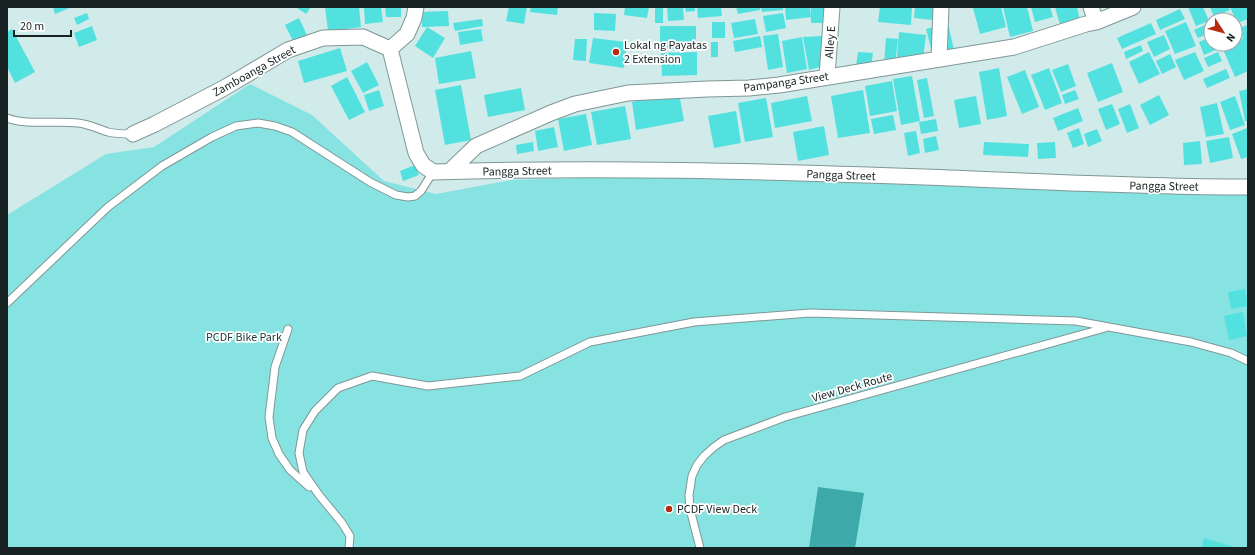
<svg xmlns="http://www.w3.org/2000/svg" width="1255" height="555" font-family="'Source Sans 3',sans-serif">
<rect width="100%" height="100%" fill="#d1eaea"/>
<path fill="#86e3e2" d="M 250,84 L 312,115 L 384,181 L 436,194 L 511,180 L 649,176 L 1068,190 L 1248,193 L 1248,548 L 7,548 L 7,215 L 106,154 L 154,147 Z"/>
<path fill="#3da9a8" d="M 818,487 L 864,493 L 855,548 L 809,548 Z"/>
<path fill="#53e1e0" d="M 53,7 L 72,7 L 55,14 Z
M 298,7 L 311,7 L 306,14 L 297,8 Z
M 325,7 L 359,7 L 361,27 L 328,31 Z
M 364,7 L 381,7 L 383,22 L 365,24 Z
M 385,7 L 401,7 L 401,17 L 386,17 Z
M 509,7 L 527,7 L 524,24 L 506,21 Z
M 531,7 L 558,7 L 557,15 L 530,12 Z
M 625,7 L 649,7 L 647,18 L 624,15 Z
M 655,7 L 663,7 L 663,23 L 655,23 Z
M 667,7 L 683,7 L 684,20 L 668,21 Z
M 685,7 L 695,7 L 695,11 L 686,12 Z
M 697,7 L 721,7 L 722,16 L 698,18 Z
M 736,7 L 760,7 L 760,10 L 738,14 Z
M 761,7 L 783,7 L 783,10 L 762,12 Z
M 785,7 L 810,7 L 811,17 L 786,20 Z
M 811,7 L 831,7 L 831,23 L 811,23 Z
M 880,7 L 912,7 L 911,25 L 878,22 Z
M 915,7 L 935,7 L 933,20 L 914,18 Z
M 976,7 L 1001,7 L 1006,27 L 980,34 L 973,8 Z
M 1003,7 L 1027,7 L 1033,31 L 1010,37 Z
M 1031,7 L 1050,7 L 1053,17 L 1035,22 Z
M 1055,7 L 1077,7 L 1080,20 L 1060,25 Z
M 1188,7 L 1203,7 L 1209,21 L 1196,26 Z
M 1210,7 L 1228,7 L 1230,10 L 1214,17 Z
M 1230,7 L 1248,7 L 1248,19 L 1237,23 Z
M 1180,9 L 1185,19 L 1160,30 L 1156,20 Z
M 448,11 L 449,26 L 422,27 L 422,12 Z
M 87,13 L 89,19 L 77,25 L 74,18 Z
M 594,13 L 616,14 L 615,31 L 594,30 Z
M 783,13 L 786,28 L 766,32 L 763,16 Z
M 1231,14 L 1234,20 L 1217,20 Z
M 299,18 L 307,35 L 293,41 L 285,25 Z
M 482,19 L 483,26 L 455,31 L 453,23 Z
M 755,19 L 758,34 L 734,38 L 731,23 Z
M 712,22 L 725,22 L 725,38 L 712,38 Z
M 1186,22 L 1196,46 L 1175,54 L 1165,31 Z
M 1235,22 L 1241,35 L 1235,38 Z
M 948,23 L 954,50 L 933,56 L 926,29 Z
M 1151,23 L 1156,34 L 1122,49 L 1117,38 Z
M 1207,24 L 1210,33 L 1198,38 L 1194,30 Z
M 1248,25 L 1248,71 L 1235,77 L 1222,47 L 1229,44 L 1235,44 L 1235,42 L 1243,38 L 1239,28 Z
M 92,26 L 97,40 L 79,47 L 74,33 Z
M 660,26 L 696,26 L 696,49 L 660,49 Z
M 427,27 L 445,38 L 433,58 L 415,46 Z
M 12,29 L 35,72 L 15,83 L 7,67 L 7,32 Z
M 481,29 L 483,41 L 460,45 L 458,32 Z
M 899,32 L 926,35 L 923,59 L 897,57 Z
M 778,34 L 783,67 L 768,70 L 763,36 Z
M 1164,35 L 1170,49 L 1154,57 L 1147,42 Z
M 760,36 L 762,47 L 735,52 L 733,41 Z
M 822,36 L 824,66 L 809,70 L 803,37 Z
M 802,37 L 807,69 L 787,73 L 782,41 Z
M 1211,37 L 1211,44 L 1216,44 L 1218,49 L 1204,55 L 1199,42 Z
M 593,38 L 627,42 L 624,68 L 589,63 Z
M 886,38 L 898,39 L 895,65 L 884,64 Z
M 575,39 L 587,39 L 586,61 L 573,60 Z
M 711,42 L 718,42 L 718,57 L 711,57 Z
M 1141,45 L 1143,51 L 1126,59 L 1124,52 Z
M 340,48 L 347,71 L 304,83 L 298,61 Z
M 471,51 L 476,78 L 439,84 L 435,58 Z
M 697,52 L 697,75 L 662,76 L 661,53 Z
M 858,52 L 873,53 L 871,67 L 856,66 Z
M 1149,52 L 1160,74 L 1139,84 L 1129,62 Z
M 1195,52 L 1204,71 L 1184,80 L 1175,60 Z
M 1218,52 L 1222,61 L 1208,67 L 1204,58 Z
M 1170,54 L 1176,67 L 1162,74 L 1156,61 Z
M 367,62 L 379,85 L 363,93 L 351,71 Z
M 1112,63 L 1123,92 L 1098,102 L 1087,73 Z
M 1068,64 L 1076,86 L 1061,92 L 1052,70 Z
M 999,68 L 1007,116 L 987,120 L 979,72 Z
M 1049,68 L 1062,103 L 1045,110 L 1031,75 Z
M 1226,69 L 1230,78 L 1207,88 L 1203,79 Z
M 1025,70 L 1039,107 L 1022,114 L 1007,77 Z
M 912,76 L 920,121 L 901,125 L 893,79 Z
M 347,77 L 365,112 L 349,120 L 331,86 Z
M 927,78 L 934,116 L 924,118 L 917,80 Z
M 892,81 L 897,111 L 870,116 L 865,86 Z
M 461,85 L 471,140 L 445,145 L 435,90 Z
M 521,88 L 525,110 L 488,117 L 484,95 Z
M 1248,89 L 1248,121 L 1245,121 L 1239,91 Z
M 379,90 L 384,106 L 369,111 L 364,95 Z
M 863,90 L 870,133 L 838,138 L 831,96 Z
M 1075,90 L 1079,99 L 1065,104 L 1062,95 Z
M 679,93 L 684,121 L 636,130 L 632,102 Z
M 1159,95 L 1169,115 L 1150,125 L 1140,105 Z
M 807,96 L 812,121 L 775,128 L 771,103 Z
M 976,96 L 981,124 L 959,128 L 954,100 Z
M 1235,96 L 1245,125 L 1230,130 L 1220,102 Z
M 766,98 L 773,137 L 745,142 L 738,103 Z
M 1217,103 L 1224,134 L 1206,137 L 1200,107 Z
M 1112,104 L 1120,124 L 1106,130 L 1098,109 Z
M 1130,104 L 1139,128 L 1127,133 L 1118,109 Z
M 625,106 L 631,139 L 597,145 L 591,112 Z
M 1078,108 L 1083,121 L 1058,131 L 1053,118 Z
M 736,111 L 741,143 L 714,148 L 708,116 Z
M 586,114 L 592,145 L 564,151 L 558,119 Z
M 893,115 L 896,130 L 874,134 L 871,119 Z
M 936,119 L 938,131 L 921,134 L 919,122 Z
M 824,126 L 829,155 L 798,161 L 793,132 Z
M 554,127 L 558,147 L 538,151 L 535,131 Z
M 1079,128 L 1084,144 L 1073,148 L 1067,133 Z
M 1247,128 L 1248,132 L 1248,157 L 1241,159 L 1232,134 Z
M 1097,129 L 1102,141 L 1088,147 L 1084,134 Z
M 916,131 L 920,153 L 908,156 L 904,133 Z
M 936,136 L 939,150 L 925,153 L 923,139 Z
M 1229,137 L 1233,158 L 1210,163 L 1206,141 Z
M 1200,141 L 1202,164 L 1184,165 L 1183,143 Z
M 533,142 L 534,151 L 517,154 L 516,145 Z
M 984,142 L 1029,144 L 1028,157 L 983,155 Z
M 1055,142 L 1056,158 L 1038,159 L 1037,143 Z
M 415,165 L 419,175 L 403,181 L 400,171 Z
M 1245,289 L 1248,306 L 1231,309 L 1228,292 Z
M 1243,312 L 1247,336 L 1229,340 L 1224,316 Z
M 1204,538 L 1237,548 L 1201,548 Z"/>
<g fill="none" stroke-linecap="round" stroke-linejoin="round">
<defs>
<path id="service" d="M 7,118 C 27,126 56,120 78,123 C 89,124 98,129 108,132 C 116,134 125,134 133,134
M 7,303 L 108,207 L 162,166 L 212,137 L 236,126 L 258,123 L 275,126 L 292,132 L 370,182 L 396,195 L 408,197 L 415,196 L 421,191 L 433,172
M 288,329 L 275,367 L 269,417 L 272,438 L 279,454 L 290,470 L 309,487
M 349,548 L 350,536 L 342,523 L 319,495 L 303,472 L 299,453 L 303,430 L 315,411 L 338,388 L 372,376 L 428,386 L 520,376 L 590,342 L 694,322 L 810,313 L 1076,321 L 1191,342 L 1231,353 L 1248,361
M 700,548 L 690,509 L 689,495 L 692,476 L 697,465 L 704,456 L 714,447 L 724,440 L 785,417 L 1105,328"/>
<path id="minor" d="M 1091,7 L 1096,22
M 390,49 L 416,153 L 423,165 L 433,172 C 597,167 761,171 925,177 C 1032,181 1140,187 1248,187
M 390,49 L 407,34 L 414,18 L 416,7
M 939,59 L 941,7
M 827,76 L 832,7
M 133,134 L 155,124 L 224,88 L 288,50 L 323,38 L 363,37 L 390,49
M 450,171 L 476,146 L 551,113 L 575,104 L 628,93 L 707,89 L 749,88 L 779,85 L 1014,47 L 1086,24 L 1096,22 L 1133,7"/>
</defs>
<use href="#service" stroke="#7f9796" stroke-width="9"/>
<use href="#minor" stroke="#7f9796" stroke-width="17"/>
<use href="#service" stroke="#fff" stroke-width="7"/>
<use href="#minor" stroke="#fff" stroke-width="15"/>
</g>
<g fill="#b72b0f" stroke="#fff" stroke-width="1.5">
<circle cx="616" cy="52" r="4"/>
<circle cx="669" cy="509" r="4"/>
</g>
<g text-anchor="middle" stroke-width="3.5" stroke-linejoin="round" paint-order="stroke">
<g font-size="12" fill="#192222" stroke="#fff">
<text transform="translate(830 42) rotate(-86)" y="4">Alley E</text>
<text transform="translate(254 71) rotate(-29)" y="4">Zamboanga Street</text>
<text transform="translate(786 82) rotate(-8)" y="4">Pampanga Street</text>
<text transform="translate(517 171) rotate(-1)" y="4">Pangga Street</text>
<text transform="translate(841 175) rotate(2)" y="4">Pangga Street</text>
<text transform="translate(1164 186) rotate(1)" y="4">Pangga Street</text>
<text transform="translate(852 387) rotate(-16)" y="4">View Deck Route</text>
</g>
<g font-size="12" fill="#192222" stroke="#fff" text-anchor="start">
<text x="624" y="49">Lokal ng Payatas<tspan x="624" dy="14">2 Extension</tspan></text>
<text x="677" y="513">PCDF View Deck</text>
</g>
<g font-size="12" fill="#233b3b" stroke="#fff">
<text x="244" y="341">PCDF Bike Park</text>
</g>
</g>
<rect width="1255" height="555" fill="none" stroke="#192222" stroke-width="16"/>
<g transform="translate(1223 32) rotate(126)"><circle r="19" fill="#ffffff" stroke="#a3a7a7"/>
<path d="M0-3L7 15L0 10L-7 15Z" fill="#b72b0f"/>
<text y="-6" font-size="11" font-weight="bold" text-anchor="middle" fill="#192222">N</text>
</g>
<path d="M14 30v6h57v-6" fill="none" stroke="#192222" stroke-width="2"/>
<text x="20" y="30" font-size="12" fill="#192222" stroke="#ffffff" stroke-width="3" paint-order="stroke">20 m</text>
</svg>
